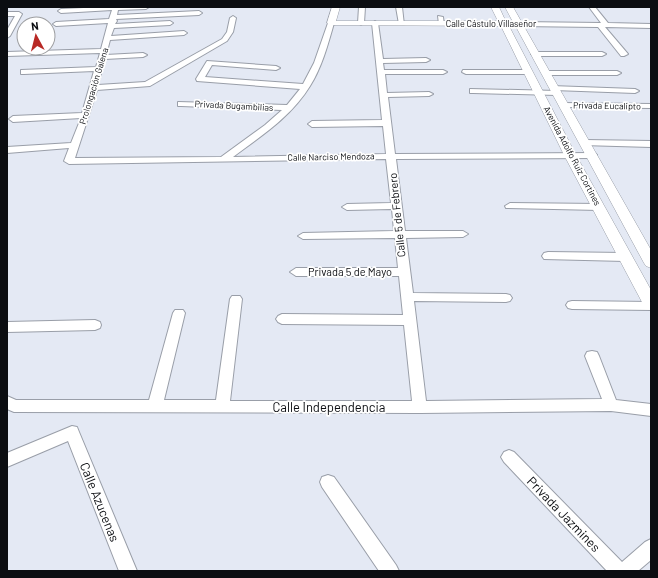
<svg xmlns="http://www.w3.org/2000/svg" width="658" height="578" font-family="Barlow,sans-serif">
<rect width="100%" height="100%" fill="#e4e9f4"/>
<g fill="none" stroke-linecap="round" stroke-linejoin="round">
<defs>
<path id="minor" d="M 106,7 L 149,7 L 146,9 L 118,10 L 117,15 L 199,11 L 202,13 L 199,15 L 116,19 L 117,21 L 115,24 L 170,21 L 173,23 L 170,25 L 114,28 L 111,36 L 184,31 L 187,33 L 184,35 L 110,40 L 106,55 L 143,53 L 147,55 L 143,57 L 105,59 L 98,85 L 145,82 L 222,39 L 227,32 L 230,18 L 233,16 L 236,18 L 233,32 L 227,41 L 150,86 L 97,90 L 75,158 L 221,157 L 265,125 L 282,110 L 181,106 L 178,106 L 178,102 L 287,105 L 300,89 L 197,81 L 196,79 L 207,61 L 276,66 L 280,68 L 276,70 L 212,65 L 205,77 L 303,84 L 314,63 L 328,23 L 331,21 L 334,23 C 328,44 322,67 310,86 C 291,117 261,136 233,157 L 386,154 L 383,126 L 312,127 L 308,124 L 312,121 L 382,120 L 372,23 L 375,21 L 378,23 L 383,59 L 426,58 L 430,60 L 426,62 L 383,63 L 384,70 L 443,70 L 447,72 L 443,74 L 385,74 L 387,93 L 429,92 L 433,94 L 429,96 L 388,97 L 395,154 L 595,153 L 597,155 L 592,158 L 396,159 L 405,231 L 463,231 L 468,234 L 463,237 L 406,238 L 413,293 L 506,294 L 510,295 L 512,298 L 510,301 L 506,302 L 414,301 L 426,401 L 602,399 L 585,356 L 587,352 L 592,351 L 597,352 L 599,356 L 616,400 L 651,404 L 651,416 L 611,411 L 420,413 L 14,412 L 7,409 L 7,396 L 16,400 L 149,400 L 173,313 L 175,310 L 183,310 L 185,313 L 164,400 L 216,400 L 230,299 L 232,296 L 240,296 L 242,299 L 230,401 L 412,401 L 404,325 L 282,324 L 278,322 L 276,319 L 278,316 L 282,314 L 403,315 L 399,276 L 296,276 L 290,272 L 296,268 L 398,268 L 395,238 L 303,239 L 298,236 L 303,233 L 394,231 L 392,209 L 347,210 L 342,207 L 347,204 L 391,203 L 386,159 L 69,164 L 64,161 L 69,148 L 7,153 L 7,147 L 71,143 L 81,118 L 13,122 L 9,119 L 13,116 L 82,113 L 94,71 L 24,74 L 21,74 L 21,70 L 96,67 L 100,53 L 7,56 L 7,52 L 101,49 L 108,23 L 56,26 L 53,24 L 56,22 L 109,19 L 112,10 L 61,13 L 58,11 L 61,9 Z
M 359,7 L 365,7 L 364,23 L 361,25 L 358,23 Z
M 396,7 L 402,7 L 404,25 L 399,24 Z
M 589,7 L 595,7 L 608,23 L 651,24 L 651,28 L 605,27 L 628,54 L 624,56 L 621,56 L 598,27 L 519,26 L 516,24 L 519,22 L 601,23 Z
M 7,12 L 19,12 L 22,14 L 10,36 L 7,38 L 7,30 L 15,16 L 7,16 Z
M 438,16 L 443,17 L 444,25 L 439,24 Z
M 532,52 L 602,52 L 606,54 L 602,56 L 535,56 L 531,54 Z
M 463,70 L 527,70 L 531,72 L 527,74 L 466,74 L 462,72 Z
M 543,71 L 617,71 L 621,73 L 617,75 L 543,75 Z
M 551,86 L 635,89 L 639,91 L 635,93 L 554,90 L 550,88 Z
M 470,89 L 557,91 L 561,93 L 557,95 L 473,93 L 470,93 Z
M 561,103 L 651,104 L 651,108 L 564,107 L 560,105 Z
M 585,140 L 651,141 L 651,147 L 582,145 L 580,143 Z
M 510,203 L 599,204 L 604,207 L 599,210 L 506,208 L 505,206 Z
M 548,252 L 625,253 L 631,257 L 625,261 L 544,259 L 542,256 L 544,253 Z
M 572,301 L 651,302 L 651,310 L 572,309 L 568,308 L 566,305 L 568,302 Z
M 95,320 L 100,322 L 101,325 L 100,328 L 95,330 L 7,332 L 7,322 Z
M 72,426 L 77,427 L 79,432 L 137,571 L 119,571 L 68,441 L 7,467 L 7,453 Z
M 509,450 L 514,452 L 622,562 L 645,542 L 651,539 L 651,560 L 638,571 L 607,571 L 504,462 L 501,457 L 504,452 Z
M 328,475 L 334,477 L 396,565 L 399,571 L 379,571 L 322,487 L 320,482 L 322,477 Z"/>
<path id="tertiary" d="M 332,7 L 340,7 L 336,21 L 498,21 L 491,7 L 499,7 L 506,22 L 513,22 L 505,7 L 513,7 L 651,250 L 651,268 L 646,266 L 644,263 L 515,25 L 509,26 L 576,155 L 651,290 L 651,309 L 646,308 L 643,304 L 564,155 L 501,26 L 331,25 L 327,23 Z"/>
</defs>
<use href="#minor" stroke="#999ea8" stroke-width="2"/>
<use href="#tertiary" stroke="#999ea8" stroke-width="1"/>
<use href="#minor" fill="#fff" fill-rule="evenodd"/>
<use href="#tertiary" fill="#fff" fill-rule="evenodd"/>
</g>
<g text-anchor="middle" stroke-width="3.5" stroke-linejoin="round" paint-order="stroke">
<g font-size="9" fill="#0b0d11" stroke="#fff">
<text x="491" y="27">Calle Cástulo Villaseñor</text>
<text transform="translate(94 86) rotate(-73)" y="3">Prolongación Galena</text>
<text transform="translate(234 106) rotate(3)" y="3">Privada Bugambilias</text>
<text transform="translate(607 106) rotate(1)" y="3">Privada Eucalipto</text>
<text transform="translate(572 156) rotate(62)" y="3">Avenida Adolfo Ruiz Cortines</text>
<text transform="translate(331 157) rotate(-1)" y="3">Calle Narciso Mendoza</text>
</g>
<g font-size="11" fill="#0b0d11" stroke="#fff">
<text transform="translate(397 215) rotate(-96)" y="4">Calle 5 de Febrero</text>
<text x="350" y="276">Privada 5 de Mayo</text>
</g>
<g font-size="13" fill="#0b0d11" stroke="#fff">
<text x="329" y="412">Calle Independencia</text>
<text transform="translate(100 502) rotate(68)" y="5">Calle Azucenas</text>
<text transform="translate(564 514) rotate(46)" y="5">Privada Jazmines</text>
</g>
</g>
<rect width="658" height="578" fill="none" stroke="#0b0d11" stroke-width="16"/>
<g transform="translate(36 36) rotate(353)"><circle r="19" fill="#ffffff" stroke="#9d9ea0"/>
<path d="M0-3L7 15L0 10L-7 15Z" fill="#b82925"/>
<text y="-6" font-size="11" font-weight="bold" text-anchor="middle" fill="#0b0d11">N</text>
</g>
</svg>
